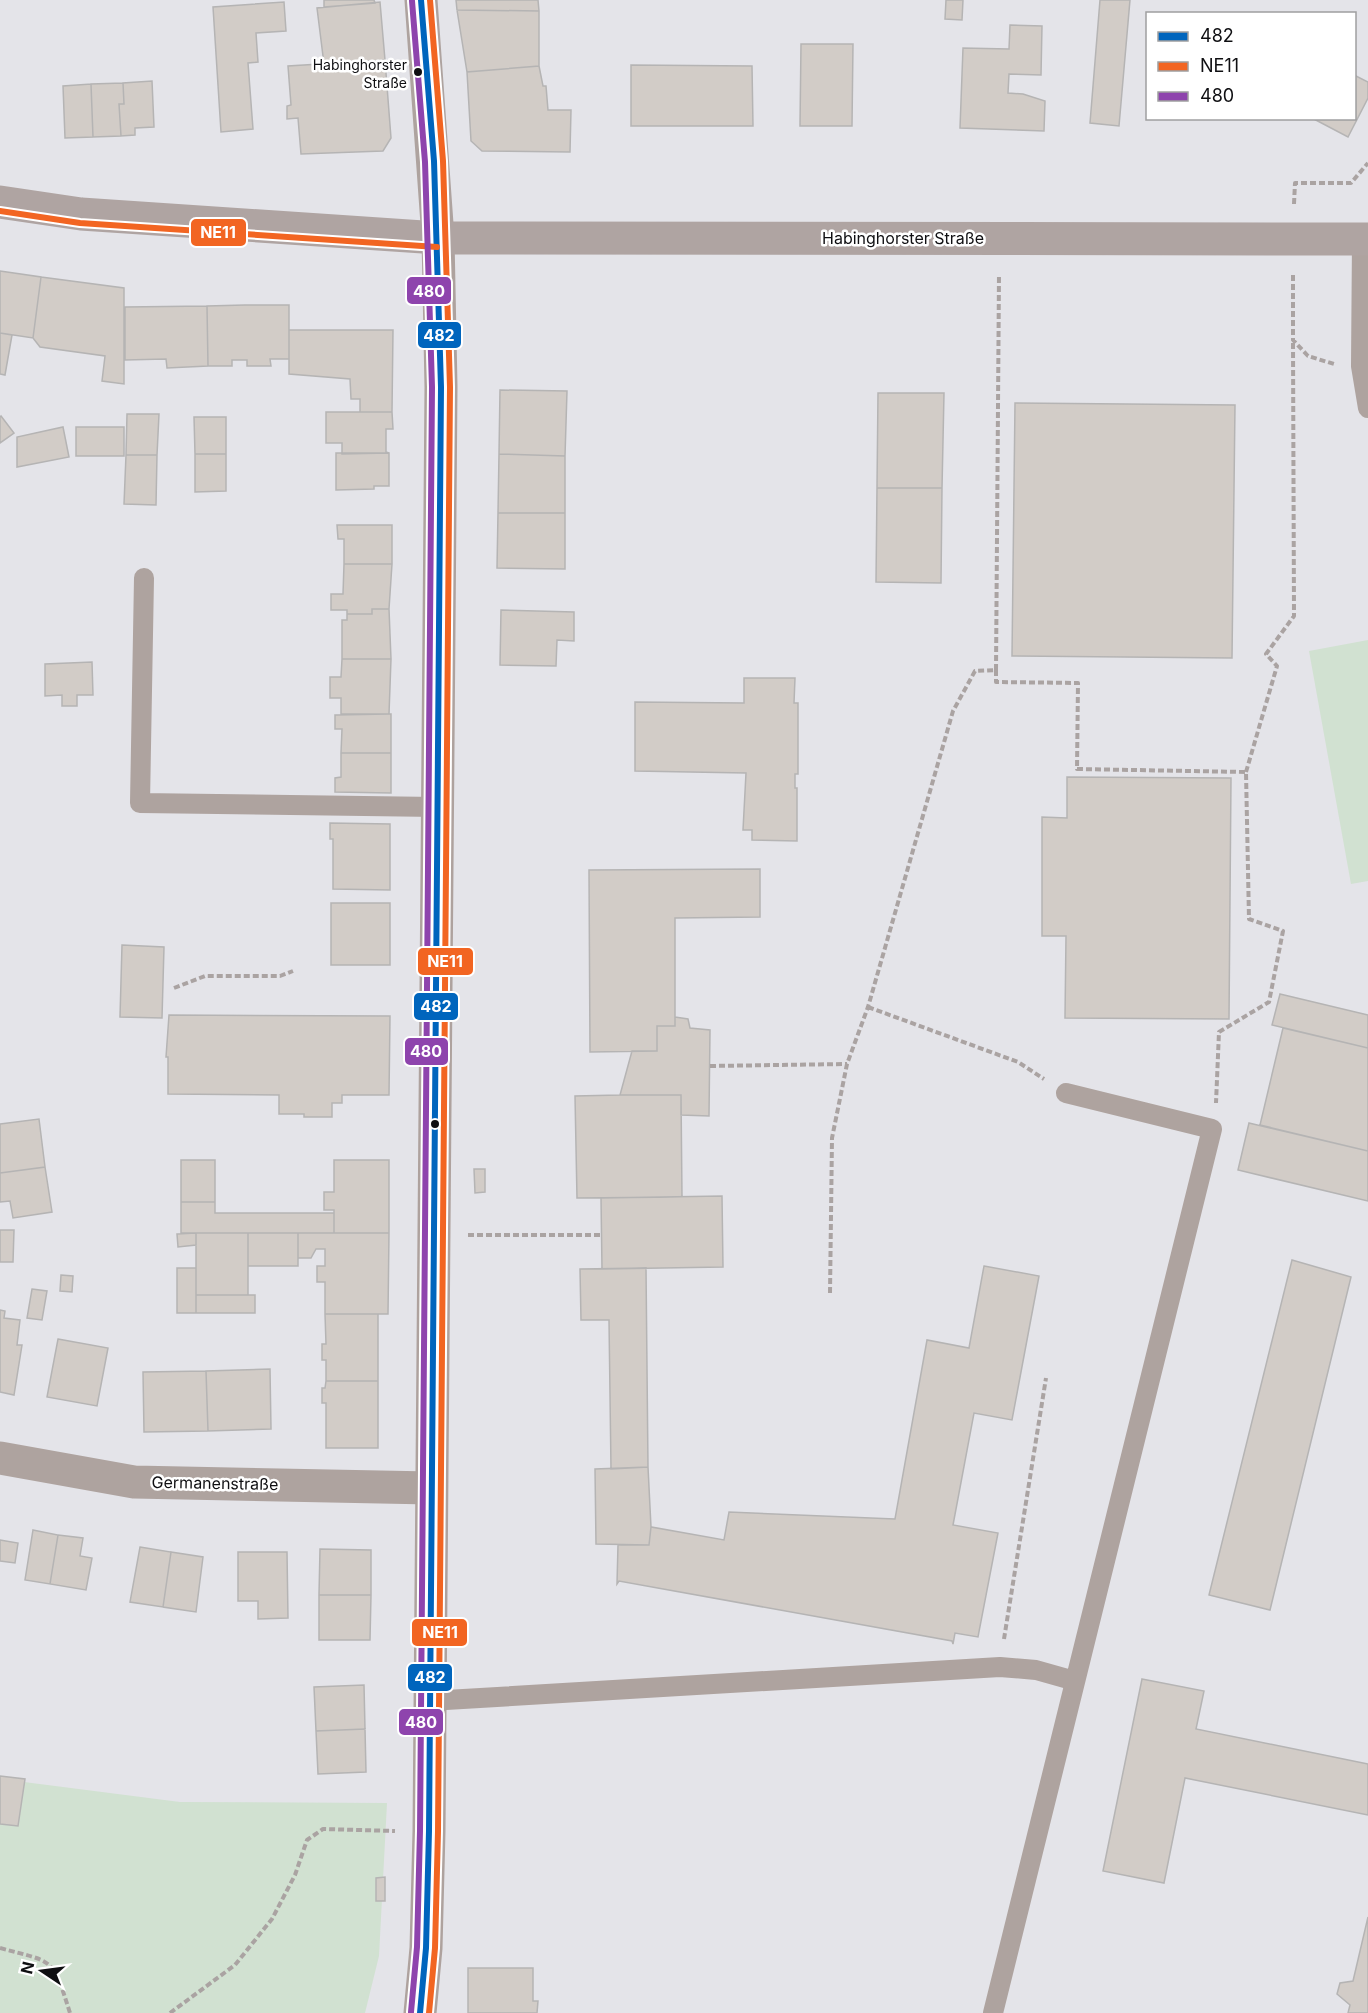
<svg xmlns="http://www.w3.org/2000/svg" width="1368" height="2013" font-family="Inter,sans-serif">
<rect width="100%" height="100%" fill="#e4e4e9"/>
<path fill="#d1e1d1" d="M 1368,640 L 1368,881 L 1351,884 L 1309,651 Z
M 24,1782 L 180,1802 L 387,1803 L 379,1956 L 365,2013 L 0,2013 L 0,1824 L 18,1826 Z"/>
<path fill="#d2ccc7" stroke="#b5b4b4" stroke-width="1.5" d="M 324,0 L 374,0 L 375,3 L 324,7 Z
M 456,0 L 538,0 L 539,11 L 457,10 Z
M 946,0 L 963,0 L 962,20 L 945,19 Z
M 1100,0 L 1130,0 L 1119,126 L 1090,123 Z
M 284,2 L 286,31 L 256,33 L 258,62 L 248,63 L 253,129 L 221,132 L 213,7 Z
M 380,2 L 385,60 L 324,64 L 317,8 Z
M 457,10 L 539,11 L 539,66 L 467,72 Z
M 1010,25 L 1042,26 L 1041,75 L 1009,74 L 1008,93 L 1023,94 L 1045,101 L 1044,131 L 960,128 L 963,48 L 1009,49 Z
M 801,44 L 853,44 L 852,126 L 800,126 Z
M 385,60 L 391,138 L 383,151 L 301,154 L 298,118 L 287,119 L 287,106 L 291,105 L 288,66 Z
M 631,65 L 752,66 L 753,126 L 631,126 Z
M 539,66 L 543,86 L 546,86 L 548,110 L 571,110 L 570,152 L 482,151 L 471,141 L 467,72 Z
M 1354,75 L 1368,82 L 1368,98 L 1348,137 L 1312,118 L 1354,118 Z
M 152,81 L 154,127 L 135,128 L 135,135 L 121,136 L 119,104 L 124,104 L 123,83 Z
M 123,83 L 124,104 L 119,104 L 121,136 L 93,137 L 91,84 Z
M 91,84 L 93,137 L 65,138 L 63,86 Z
M 0,271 L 41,277 L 33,338 L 0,333 Z
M 41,277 L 124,288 L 124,384 L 102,381 L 105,356 L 40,347 L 33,338 Z
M 245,305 L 289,305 L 289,359 L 270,359 L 271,366 L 247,366 L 247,360 L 232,360 L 232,366 L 208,366 L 207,306 Z
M 207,306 L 208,366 L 167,368 L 166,359 L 125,360 L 125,307 Z
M 289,330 L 393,330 L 392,412 L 360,412 L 360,399 L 351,399 L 350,379 L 289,374 Z
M 0,333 L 12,335 L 5,375 L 0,374 Z
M 500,390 L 567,391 L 565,456 L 499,454 Z
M 878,393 L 944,393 L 942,488 L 877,488 Z
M 1015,403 L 1235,405 L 1232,658 L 1012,656 Z
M 326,412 L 392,412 L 393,429 L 386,429 L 386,452 L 389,453 L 342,454 L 342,443 L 326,443 Z
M 127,414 L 159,414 L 157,455 L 126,455 Z
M 1,416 L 14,433 L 0,443 L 0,417 Z
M 194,417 L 226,417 L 226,454 L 195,454 Z
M 63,427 L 69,457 L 17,467 L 17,437 Z
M 76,427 L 124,427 L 124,456 L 76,456 Z
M 336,453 L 389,453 L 389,486 L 374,486 L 374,489 L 336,490 Z
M 195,454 L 226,454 L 226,491 L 195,492 Z
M 499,454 L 565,456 L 565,513 L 498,513 Z
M 126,455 L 157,455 L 156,505 L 124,504 Z
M 877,488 L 942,488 L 941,583 L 876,582 Z
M 498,513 L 565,513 L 565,569 L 497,568 Z
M 337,525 L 392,525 L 392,564 L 344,564 L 344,539 L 338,539 Z
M 344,564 L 392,564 L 389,609 L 372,609 L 372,614 L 347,614 L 347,610 L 331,610 L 331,594 L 343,594 Z
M 372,609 L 389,609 L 391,659 L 342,659 L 342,620 L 347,620 L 347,614 L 372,614 Z
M 501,610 L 574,612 L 574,641 L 557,640 L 556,666 L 500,665 Z
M 342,659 L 391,659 L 389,714 L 341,714 L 341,698 L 330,698 L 330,677 L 341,677 Z
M 92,662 L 93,695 L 77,695 L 77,706 L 62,706 L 62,695 L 45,696 L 45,664 Z
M 744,678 L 795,678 L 794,703 L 798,703 L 798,774 L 795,774 L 795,788 L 797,788 L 797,841 L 752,840 L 752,830 L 743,830 L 746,773 L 635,771 L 635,702 L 744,703 Z
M 389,714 L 391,714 L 391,753 L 341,753 L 342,729 L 335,729 L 335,715 Z
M 341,753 L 391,753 L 391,793 L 335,792 L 335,778 L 341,777 Z
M 1067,777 L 1231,778 L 1229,1019 L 1065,1018 L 1066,936 L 1042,936 L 1042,817 L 1067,818 Z
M 330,823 L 390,824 L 390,890 L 333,889 L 333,839 L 330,839 Z
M 760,869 L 760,917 L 675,918 L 675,1026 L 657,1026 L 657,1051 L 590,1052 L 589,870 Z
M 331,903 L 390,903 L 390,965 L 331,965 Z
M 122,945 L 164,947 L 162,1018 L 120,1017 Z
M 1280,994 L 1368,1015 L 1368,1048 L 1272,1025 Z
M 169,1015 L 390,1016 L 389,1095 L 342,1095 L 342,1103 L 332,1103 L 332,1117 L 304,1117 L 304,1114 L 279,1114 L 279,1095 L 168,1094 L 168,1057 L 166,1057 Z
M 675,1017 L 688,1019 L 690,1028 L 710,1030 L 709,1116 L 681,1115 L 681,1095 L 620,1095 L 632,1051 L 657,1051 L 657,1026 L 675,1026 Z
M 1283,1028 L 1368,1048 L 1368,1151 L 1260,1125 Z
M 620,1095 L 681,1095 L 682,1197 L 577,1198 L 575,1096 Z
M 39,1119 L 45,1167 L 0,1173 L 0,1124 Z
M 1249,1123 L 1368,1151 L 1368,1201 L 1238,1170 Z
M 181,1160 L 215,1160 L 215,1202 L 181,1202 Z
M 334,1160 L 389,1160 L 389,1233 L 334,1233 L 334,1210 L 324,1210 L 324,1192 L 334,1192 Z
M 45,1167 L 52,1212 L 13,1218 L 10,1201 L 0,1202 L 0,1173 Z
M 474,1169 L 485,1169 L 485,1192 L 475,1193 Z
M 722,1196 L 723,1267 L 602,1269 L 601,1198 Z
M 181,1202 L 215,1202 L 215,1213 L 334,1213 L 334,1233 L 181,1233 Z
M 0,1230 L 14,1230 L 13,1262 L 0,1262 Z
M 196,1233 L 196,1245 L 178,1247 L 177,1234 Z
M 196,1233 L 248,1233 L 248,1295 L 196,1295 Z
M 248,1233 L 298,1233 L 298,1266 L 248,1266 Z
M 298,1233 L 389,1233 L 388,1314 L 325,1314 L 325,1282 L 317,1282 L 317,1266 L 325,1266 L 325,1249 L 316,1249 L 311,1258 L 298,1258 Z
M 1292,1260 L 1351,1277 L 1270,1610 L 1209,1595 Z
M 984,1266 L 1039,1276 L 1012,1420 L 974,1413 L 953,1525 L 998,1533 L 978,1637 L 955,1633 L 953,1644 L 952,1641 L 619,1581 L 617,1584 L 618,1545 L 649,1545 L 651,1527 L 724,1540 L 729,1512 L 895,1519 L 927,1340 L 969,1348 Z
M 177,1268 L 196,1268 L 196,1313 L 177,1313 Z
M 646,1268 L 648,1467 L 611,1469 L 609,1320 L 581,1320 L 580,1269 Z
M 61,1275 L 73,1276 L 72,1292 L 60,1291 Z
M 32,1289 L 47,1291 L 42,1320 L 27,1318 Z
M 196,1295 L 255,1295 L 255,1313 L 196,1313 Z
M 0,1310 L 5,1311 L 4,1318 L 20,1320 L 17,1345 L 22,1345 L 14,1395 L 0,1392 Z
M 325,1314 L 378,1314 L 378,1381 L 326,1381 L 326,1360 L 322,1360 L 322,1344 L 326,1344 Z
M 58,1339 L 108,1348 L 97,1406 L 47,1397 Z
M 270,1369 L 271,1429 L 208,1431 L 206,1371 Z
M 206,1371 L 208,1431 L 144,1432 L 143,1372 Z
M 326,1381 L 378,1381 L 378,1448 L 326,1448 L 326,1403 L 322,1403 L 322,1388 L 325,1388 Z
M 648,1467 L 651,1527 L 649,1545 L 596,1544 L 595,1469 Z
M 33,1530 L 58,1535 L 50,1584 L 25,1580 Z
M 58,1535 L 83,1538 L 80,1556 L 92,1558 L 86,1590 L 50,1584 Z
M 0,1540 L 18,1543 L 15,1563 L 0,1561 Z
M 140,1547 L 171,1552 L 163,1607 L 130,1602 Z
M 320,1549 L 371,1550 L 371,1595 L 319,1595 Z
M 171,1552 L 203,1557 L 196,1612 L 163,1607 Z
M 238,1552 L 287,1552 L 288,1618 L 258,1619 L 258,1601 L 238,1601 Z
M 319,1595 L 371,1595 L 370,1640 L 319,1640 Z
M 1142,1679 L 1204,1691 L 1196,1729 L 1368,1764 L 1368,1815 L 1185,1778 L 1164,1883 L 1103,1871 Z
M 364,1685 L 365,1729 L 316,1731 L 314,1687 Z
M 365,1729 L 366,1772 L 318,1774 L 316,1731 Z
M 0,1776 L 25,1779 L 18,1826 L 0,1824 Z
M 385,1877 L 385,1901 L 376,1901 L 376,1878 Z
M 1368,1917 L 1368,2013 L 1348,2013 L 1350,2005 L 1337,1994 L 1340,1983 L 1353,1981 Z
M 468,1968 L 533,1968 L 533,2001 L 538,2001 L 537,2013 L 468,2013 Z"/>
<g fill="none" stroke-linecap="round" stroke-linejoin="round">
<path stroke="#aaa3a2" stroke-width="4" stroke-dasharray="6 3" stroke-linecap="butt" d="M 1294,204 L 1295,183 L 1351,183 L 1368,163
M 1293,275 L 1293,340 L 1308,356 L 1334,364
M 996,670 L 996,682 L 1078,683 L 1077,769 L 1246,772 L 1249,919 L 1283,931 L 1269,1002 L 1219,1032 L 1216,1103
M 1246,772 L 1277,666 L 1266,654 L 1294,616 L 1293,340
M 174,988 L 205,976 L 280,976 L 293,971
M 868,1007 L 1018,1062 L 1044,1079
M 710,1066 L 847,1064
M 468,1235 L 602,1235
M 830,1293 L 832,1138 L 847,1064 L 868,1007 L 953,711 L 975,671 L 996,670 L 999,274
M 1004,1639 L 1046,1378
M 0,1948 C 56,1963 52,1957 70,2013
M 170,2013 L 235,1965 L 272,1919 L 295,1875 L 307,1840 L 323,1829 L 395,1831"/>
<path stroke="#aea39f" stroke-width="20" d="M 1362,239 L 1361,366 L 1368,408
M 144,578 L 140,803 L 437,807
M 429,1701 L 1000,1667 L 1036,1670 L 1075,1681
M 993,2013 L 1212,1129 L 1066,1093"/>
<path stroke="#aea39f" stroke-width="33" d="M 421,0 L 438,238
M 0,1458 L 134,1482 L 431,1488"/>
<path stroke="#aea29e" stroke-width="33" d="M 420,2013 L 426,1948 L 429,1831 L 441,387 L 438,238"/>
<path stroke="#afa4a2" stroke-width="33" d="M 0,202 L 81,214 L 438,238 L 1368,239"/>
<defs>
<path id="bus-1" d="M 420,2013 L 426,1948 L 429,1831 L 441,387 L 434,161 L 421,0"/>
<path id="bus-2" d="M 0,211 L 80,223 L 437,247
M 429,2013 L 435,1948 L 438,1831 L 450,387 L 443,161 L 430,0"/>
<path id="bus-3" d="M 411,2012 L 417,1947 L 420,1831 L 432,387 L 425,162 L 412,1"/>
</defs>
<use href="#bus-1" stroke="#fff" stroke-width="10"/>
<use href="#bus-2" stroke="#fff" stroke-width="10"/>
<use href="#bus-3" stroke="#fff" stroke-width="10"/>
<use href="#bus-1" stroke="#0065bd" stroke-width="6"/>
<use href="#bus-2" stroke="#f26522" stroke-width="6"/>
<use href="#bus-3" stroke="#8e44ad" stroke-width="6"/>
</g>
<g fill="#0f0f12" stroke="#fff" stroke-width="2">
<circle cx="418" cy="72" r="5"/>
<circle cx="435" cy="1124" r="5"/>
</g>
<g text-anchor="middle" stroke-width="5" stroke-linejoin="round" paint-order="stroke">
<g font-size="14" fill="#0f0f12" stroke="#fff" text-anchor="end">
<text x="407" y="70">Habinghorster<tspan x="407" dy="18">Straße</tspan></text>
</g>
<g font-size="16" fill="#0f0f12" stroke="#fff">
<text x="903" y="244">Habinghorster Straße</text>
<text transform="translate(215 1483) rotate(1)" y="6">Germanenstraße</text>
</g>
</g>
<g stroke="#fff" stroke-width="2">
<rect x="190" y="218" width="57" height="29" rx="6" fill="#f26522"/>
<rect x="406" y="276" width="46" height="29" rx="6" fill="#8e44ad"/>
<rect x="417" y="321" width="45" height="28" rx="6" fill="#0065bd"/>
<rect x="417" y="947" width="57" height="29" rx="6" fill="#f26522"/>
<rect x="413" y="992" width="46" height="29" rx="6" fill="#0065bd"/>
<rect x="404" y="1037" width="45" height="29" rx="6" fill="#8e44ad"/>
<rect x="411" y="1618" width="57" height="29" rx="6" fill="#f26522"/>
<rect x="407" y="1663" width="46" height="29" rx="6" fill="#0065bd"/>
<rect x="398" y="1708" width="46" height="28" rx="6" fill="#8e44ad"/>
</g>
<g font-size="16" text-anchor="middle" font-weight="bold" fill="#fff">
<text x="218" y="238">NE11</text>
<text x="429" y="297">480</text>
<text x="439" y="341">482</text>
<text x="445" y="967">NE11</text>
<text x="436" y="1012">482</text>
<text x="426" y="1057">480</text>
<text x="440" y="1638">NE11</text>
<text x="430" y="1683">482</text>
<text x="421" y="1728">480</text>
</g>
<rect x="1146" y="12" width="210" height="108" fill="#ffffff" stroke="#9f9fa0" stroke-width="1.5"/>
<rect x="1158" y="32" width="30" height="9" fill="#0065bd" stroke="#9f9fa0" stroke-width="1.5"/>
<text x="1200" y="42" font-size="18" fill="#0f0f12">482</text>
<rect x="1158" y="62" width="30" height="9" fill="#f26522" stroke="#9f9fa0" stroke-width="1.5"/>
<text x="1200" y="72" font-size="18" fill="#0f0f12">NE11</text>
<rect x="1158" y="92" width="30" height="9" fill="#8e44ad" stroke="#9f9fa0" stroke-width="1.5"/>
<text x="1200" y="102" font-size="18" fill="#0f0f12">480</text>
<g transform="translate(42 1971) rotate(283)" stroke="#ffffff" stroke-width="4.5" paint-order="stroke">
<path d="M0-4.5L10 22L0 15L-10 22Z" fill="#0f0f12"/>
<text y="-9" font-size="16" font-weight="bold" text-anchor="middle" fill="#0f0f12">N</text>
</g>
</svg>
